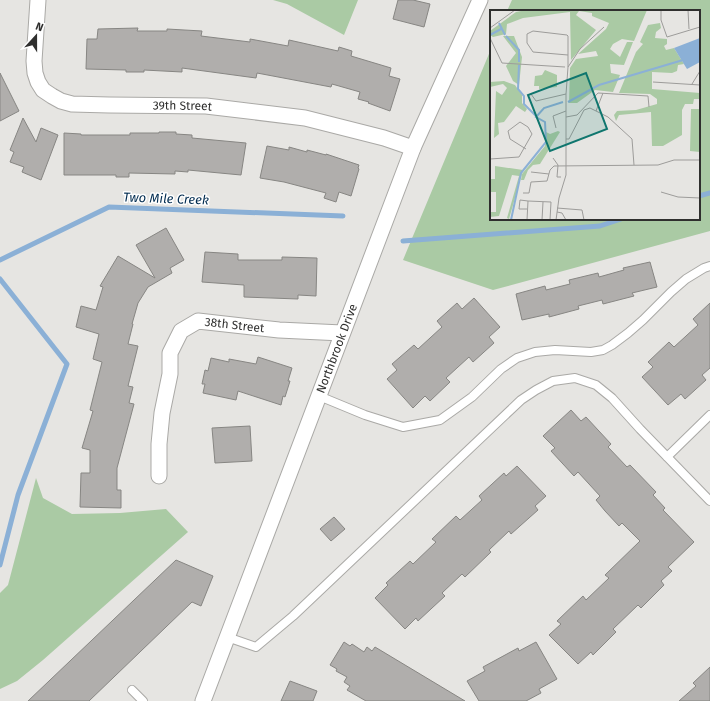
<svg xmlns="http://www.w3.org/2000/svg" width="710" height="701" font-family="'Fira Sans',sans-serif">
<rect width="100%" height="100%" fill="#e6e5e2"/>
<path fill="#aacaa4" d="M 273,0 L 358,0 L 344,35 L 287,4 Z
M 512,0 L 710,0 L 710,231 L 493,290 L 403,260 L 491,49 L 491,219 L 699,219 L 699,11 L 507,11 Z
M 36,478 L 43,498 L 72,514 L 120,513 L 166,509 L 188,532 L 43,660 L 17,681 L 0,689 L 0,593 L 8,585 Z"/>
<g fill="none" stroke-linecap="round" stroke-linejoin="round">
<path stroke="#8bb0d6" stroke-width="5" d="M 699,196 L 710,193
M 403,241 L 600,226 L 621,219
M 0,260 L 109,207 L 343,216
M 0,279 L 67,364 L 18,495 L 0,565"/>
</g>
<path fill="#b0aeac" stroke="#878683" d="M 398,0 L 413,0 L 430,4 L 424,27 L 393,19 Z
M 138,28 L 137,31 L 167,31 L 167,29 L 202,31 L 201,36 L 250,42 L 250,39 L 288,46 L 289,40 L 338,51 L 339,47 L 352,51 L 351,56 L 391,68 L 389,76 L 400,79 L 390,111 L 368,103 L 369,102 L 358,99 L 360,92 L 332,84 L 331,87 L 257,73 L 256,78 L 182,68 L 182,72 L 144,70 L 144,72 L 126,72 L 126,70 L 86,69 L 87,39 L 97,39 L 98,29 Z
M 0,73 L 19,111 L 0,121 Z
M 23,118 L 36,142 L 41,128 L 58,135 L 41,180 L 22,172 L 24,167 L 10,162 L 14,152 L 10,150 Z
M 159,132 L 176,132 L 176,134 L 192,135 L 192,138 L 246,143 L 241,175 L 188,170 L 188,172 L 175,171 L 175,174 L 129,173 L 129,177 L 116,177 L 116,175 L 64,175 L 64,133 L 81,134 L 81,135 L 130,135 L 130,133 L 159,133 Z
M 267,146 L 289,150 L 289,147 L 307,152 L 307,150 L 326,155 L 326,154 L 359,165 L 358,168 L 359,169 L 351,196 L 339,192 L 336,202 L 324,198 L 326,193 L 284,182 L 260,178 Z
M 166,228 L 184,260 L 170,268 L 172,273 L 148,287 L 138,303 L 132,324 L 133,324 L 128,344 L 138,346 L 128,386 L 133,387 L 129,403 L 134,404 L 117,468 L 117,490 L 121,490 L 121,508 L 80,507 L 81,473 L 90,473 L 90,450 L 82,448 L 93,411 L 90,410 L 102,362 L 93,359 L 99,334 L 76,327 L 81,306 L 96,310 L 103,287 L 100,286 L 118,256 L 155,278 L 136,245 Z
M 205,252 L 238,254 L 238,260 L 282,260 L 282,257 L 317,258 L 316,296 L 298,295 L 298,299 L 244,297 L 244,285 L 202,282 Z
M 650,262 L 657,287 L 632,293 L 634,296 L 603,304 L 602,300 L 578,306 L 579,309 L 549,317 L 549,314 L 522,320 L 516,294 L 545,286 L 546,290 L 570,284 L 569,280 L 598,273 L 599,277 L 624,270 L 623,268 Z
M 474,298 L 500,327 L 489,337 L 494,343 L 473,362 L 469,357 L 446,378 L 450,382 L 430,401 L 425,396 L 413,408 L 387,379 L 397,370 L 392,364 L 414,345 L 418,349 L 442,327 L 437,321 L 457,303 L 462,309 Z
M 710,303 L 710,368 L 702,375 L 706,380 L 685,399 L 681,394 L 668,405 L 642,377 L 653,367 L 648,362 L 669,342 L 674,347 L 698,325 L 693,319 Z
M 258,357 L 292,368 L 288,381 L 290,381 L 285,397 L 283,396 L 281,405 L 238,391 L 236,400 L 203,393 L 205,384 L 202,384 L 205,370 L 208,371 L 211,358 L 229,362 L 229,359 L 256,364 Z
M 571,410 L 581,421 L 586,417 L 611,444 L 608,447 L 627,467 L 630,465 L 656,492 L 653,495 L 665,508 L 663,510 L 694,542 L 668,567 L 672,571 L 661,581 L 664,585 L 641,608 L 638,605 L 613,629 L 616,632 L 593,655 L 591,652 L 578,664 L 549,635 L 561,624 L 557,621 L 583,596 L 586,600 L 609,578 L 605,575 L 640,541 L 622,523 L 619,526 L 605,511 L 596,500 L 600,496 L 578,472 L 574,476 L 551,451 L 555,448 L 543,436 Z
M 250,426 L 252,461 L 215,463 L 212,428 Z
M 517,466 L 546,496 L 535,506 L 538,510 L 511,534 L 509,531 L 489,550 L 491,552 L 465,577 L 462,574 L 442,593 L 445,596 L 418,621 L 416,618 L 405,629 L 375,598 L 388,585 L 386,583 L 410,561 L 413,564 L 436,542 L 432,539 L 456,516 L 460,520 L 482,500 L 479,496 L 504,473 L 506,476 Z
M 334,517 L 345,529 L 331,541 L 320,529 Z
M 176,560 L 213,576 L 201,606 L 192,602 L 89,701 L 28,701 Z
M 344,642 L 350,646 L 352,644 L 364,652 L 367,647 L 372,651 L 375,647 L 465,701 L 366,701 L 347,690 L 350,686 L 344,682 L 347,677 L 336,671 L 337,669 L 330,665 Z
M 536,642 L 557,679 L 539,689 L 541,693 L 526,701 L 479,701 L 467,681 L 485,671 L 483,667 L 518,648 L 519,651 Z
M 710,667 L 710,701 L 679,701 L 696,686 L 693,683 Z
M 290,681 L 317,691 L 313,701 L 281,701 Z"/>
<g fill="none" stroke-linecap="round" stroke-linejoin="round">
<defs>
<path id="lane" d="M 319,396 L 365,415 L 403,427 L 440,420 L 472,397 L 501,369 L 517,358 L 535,352 L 555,350 L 591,352 L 603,350 L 612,345 L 628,333 L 643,320 L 671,292 L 686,279 L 704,268 L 710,266
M 667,457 L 710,415
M 227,637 L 256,647 L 293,616 L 521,400 L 536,390 L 553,381 L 575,378 L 596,385 L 612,398 L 640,429 L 710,501
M 132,690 L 143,701"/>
<g id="street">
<path id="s1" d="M 38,0 L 34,61 L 35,73 L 38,82 L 43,90 L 52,96 L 61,101 L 72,104 L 109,105 L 206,106 L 305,118 L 384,138 L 413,148"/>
<path id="s2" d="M 159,476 L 159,444 L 162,413 L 170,374 L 170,353 L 181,331 L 198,321 L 279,330 L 342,333"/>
<path id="s3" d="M 203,701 L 413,148 L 480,0"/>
</g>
</defs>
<use href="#lane" stroke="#aaa9a6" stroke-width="10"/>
<use href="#street" stroke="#aaa9a6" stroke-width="17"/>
<use href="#lane" stroke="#fff" stroke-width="8"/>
<use href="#street" stroke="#fff" stroke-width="15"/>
</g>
<g text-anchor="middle" stroke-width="3" stroke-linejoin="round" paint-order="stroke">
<g font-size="12" fill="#2f2f2e" stroke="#fff">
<text dy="4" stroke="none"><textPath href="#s1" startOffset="235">39th Street</textPath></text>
<text dy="4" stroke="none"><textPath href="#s2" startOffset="205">38th Street</textPath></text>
<text dy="4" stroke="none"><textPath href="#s3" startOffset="377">Northbrook Drive</textPath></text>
</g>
<g font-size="13" font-style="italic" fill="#012b4f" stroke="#fff">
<text transform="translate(166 198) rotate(2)" y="5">Two Mile Creek</text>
</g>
</g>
<g transform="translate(490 10)">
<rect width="210" height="210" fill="#e6e5e2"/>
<path d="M 36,0 L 157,0 L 144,31 L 132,29 L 123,34 L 120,39 L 130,47 L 137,32 L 143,32 L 134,55 L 120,54 L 121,63 L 130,65 L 123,82 L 105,80 L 87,93 L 79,93 L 80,58 L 86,49 L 108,46 L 106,41 L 88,44 L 116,19 L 119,13 L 102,6 L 102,3 L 89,1 L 86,5 L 106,20 L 81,50 L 80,2 L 33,8 L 17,14 L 16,24 L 3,27 L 0,25 L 0,21 L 26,2 ZM 170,13 L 171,18 L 166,22 L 165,28 L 177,29 L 177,34 L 174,36 L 176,40 L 184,38 L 194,54 L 188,55 L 187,61 L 182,63 L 162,62 L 162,79 L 210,83 L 210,89 L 204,89 L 203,94 L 195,94 L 192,100 L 192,125 L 173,136 L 162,136 L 161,102 L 129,105 L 126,111 L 124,105 L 127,101 L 146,100 L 167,94 L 167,89 L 160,84 L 129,83 L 146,42 L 153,34 L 150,32 L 158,15 ZM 13,26 L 24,26 L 32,47 L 29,75 L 23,71 L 16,56 L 26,43 ZM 55,60 L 67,65 L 67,77 L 49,79 L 49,76 L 44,76 L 45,66 L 52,65 ZM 14,71 L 25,75 L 32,85 L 32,93 L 37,99 L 35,102 L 26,96 L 14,112 L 8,113 L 9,124 L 4,128 L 6,81 L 12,85 L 17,78 L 13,74 L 0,77 L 0,72 ZM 201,99 L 210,99 L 210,142 L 200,141 ZM 68,121 L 70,122 L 50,154 L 43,155 L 38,160 L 34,170 L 31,170 L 32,164 L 55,136 L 56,122 L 60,124 ZM 5,156 L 33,160 L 19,209 L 17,208 L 29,166 L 22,165 L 9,206 L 0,207 L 0,202 L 6,202 L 6,182 L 0,182 L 0,169 L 5,169 Z" fill="#aacaa4"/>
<path d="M 210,28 L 210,52 L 197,59 L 184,38 Z" fill="#8bb0d6"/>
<path fill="none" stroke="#8bb0d6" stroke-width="2" d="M 9,13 L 15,25M 0,25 L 11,19M 16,26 L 29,40 L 29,52M 29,55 L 28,79 L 34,86 L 34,94 L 46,106M 78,92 L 109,75 L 193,50M 21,210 L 31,163 L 56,132 L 55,112 L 46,107 L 54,98 L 73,92"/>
<path fill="none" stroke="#9d9c9a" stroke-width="1" d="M 171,0 L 171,10 L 177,27 L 210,17M 198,0 L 199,19M 0,18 L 25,0M 0,28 L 12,53 L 75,57M 78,57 L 90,39 L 114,17M 163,72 L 210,75M 202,74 L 210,61M 41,84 L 46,91 L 76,84M 106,101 L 113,83M 76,107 L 87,105 L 108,83 L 158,86 L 159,97M 66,118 L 63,106 L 76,101M 76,129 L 79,129 L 94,100 L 100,98 L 118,107 L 142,129 L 144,155M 36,139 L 20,129 L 18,121 L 30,112 L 38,117 L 42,124M 63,148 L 68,155 L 67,167 L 71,167M 0,149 L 29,147 L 42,124M 41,162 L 59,164M 171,182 L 188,187 L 210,188M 33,183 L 39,183 L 41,172 L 57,171 L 60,160 L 64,156 L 168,155 L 184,150 L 210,150M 67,198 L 92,200 L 94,210M 37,199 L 29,199 L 30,190 L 38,191M 67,202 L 72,203 L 76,210M 37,210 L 38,191 L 61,192 L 60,210M 52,210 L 53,192M 66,210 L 69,188 L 76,165 L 76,84 L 78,57 L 78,26 L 77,25 L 43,21 L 37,24 L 37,33 L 43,42 L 78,45"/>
<path fill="#0f766e" fill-opacity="0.15" stroke="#0f766e" stroke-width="2" d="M 96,63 L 117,119 L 60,141 L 38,85 Z"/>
<rect width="210" height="210" fill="none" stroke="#2f2f2e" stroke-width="2"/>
</g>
<g transform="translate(36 36) rotate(21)" stroke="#ffffff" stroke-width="3" paint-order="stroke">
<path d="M0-3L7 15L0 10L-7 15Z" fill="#2f2f2e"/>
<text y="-6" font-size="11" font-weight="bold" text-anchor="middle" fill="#2f2f2e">N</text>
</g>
</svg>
